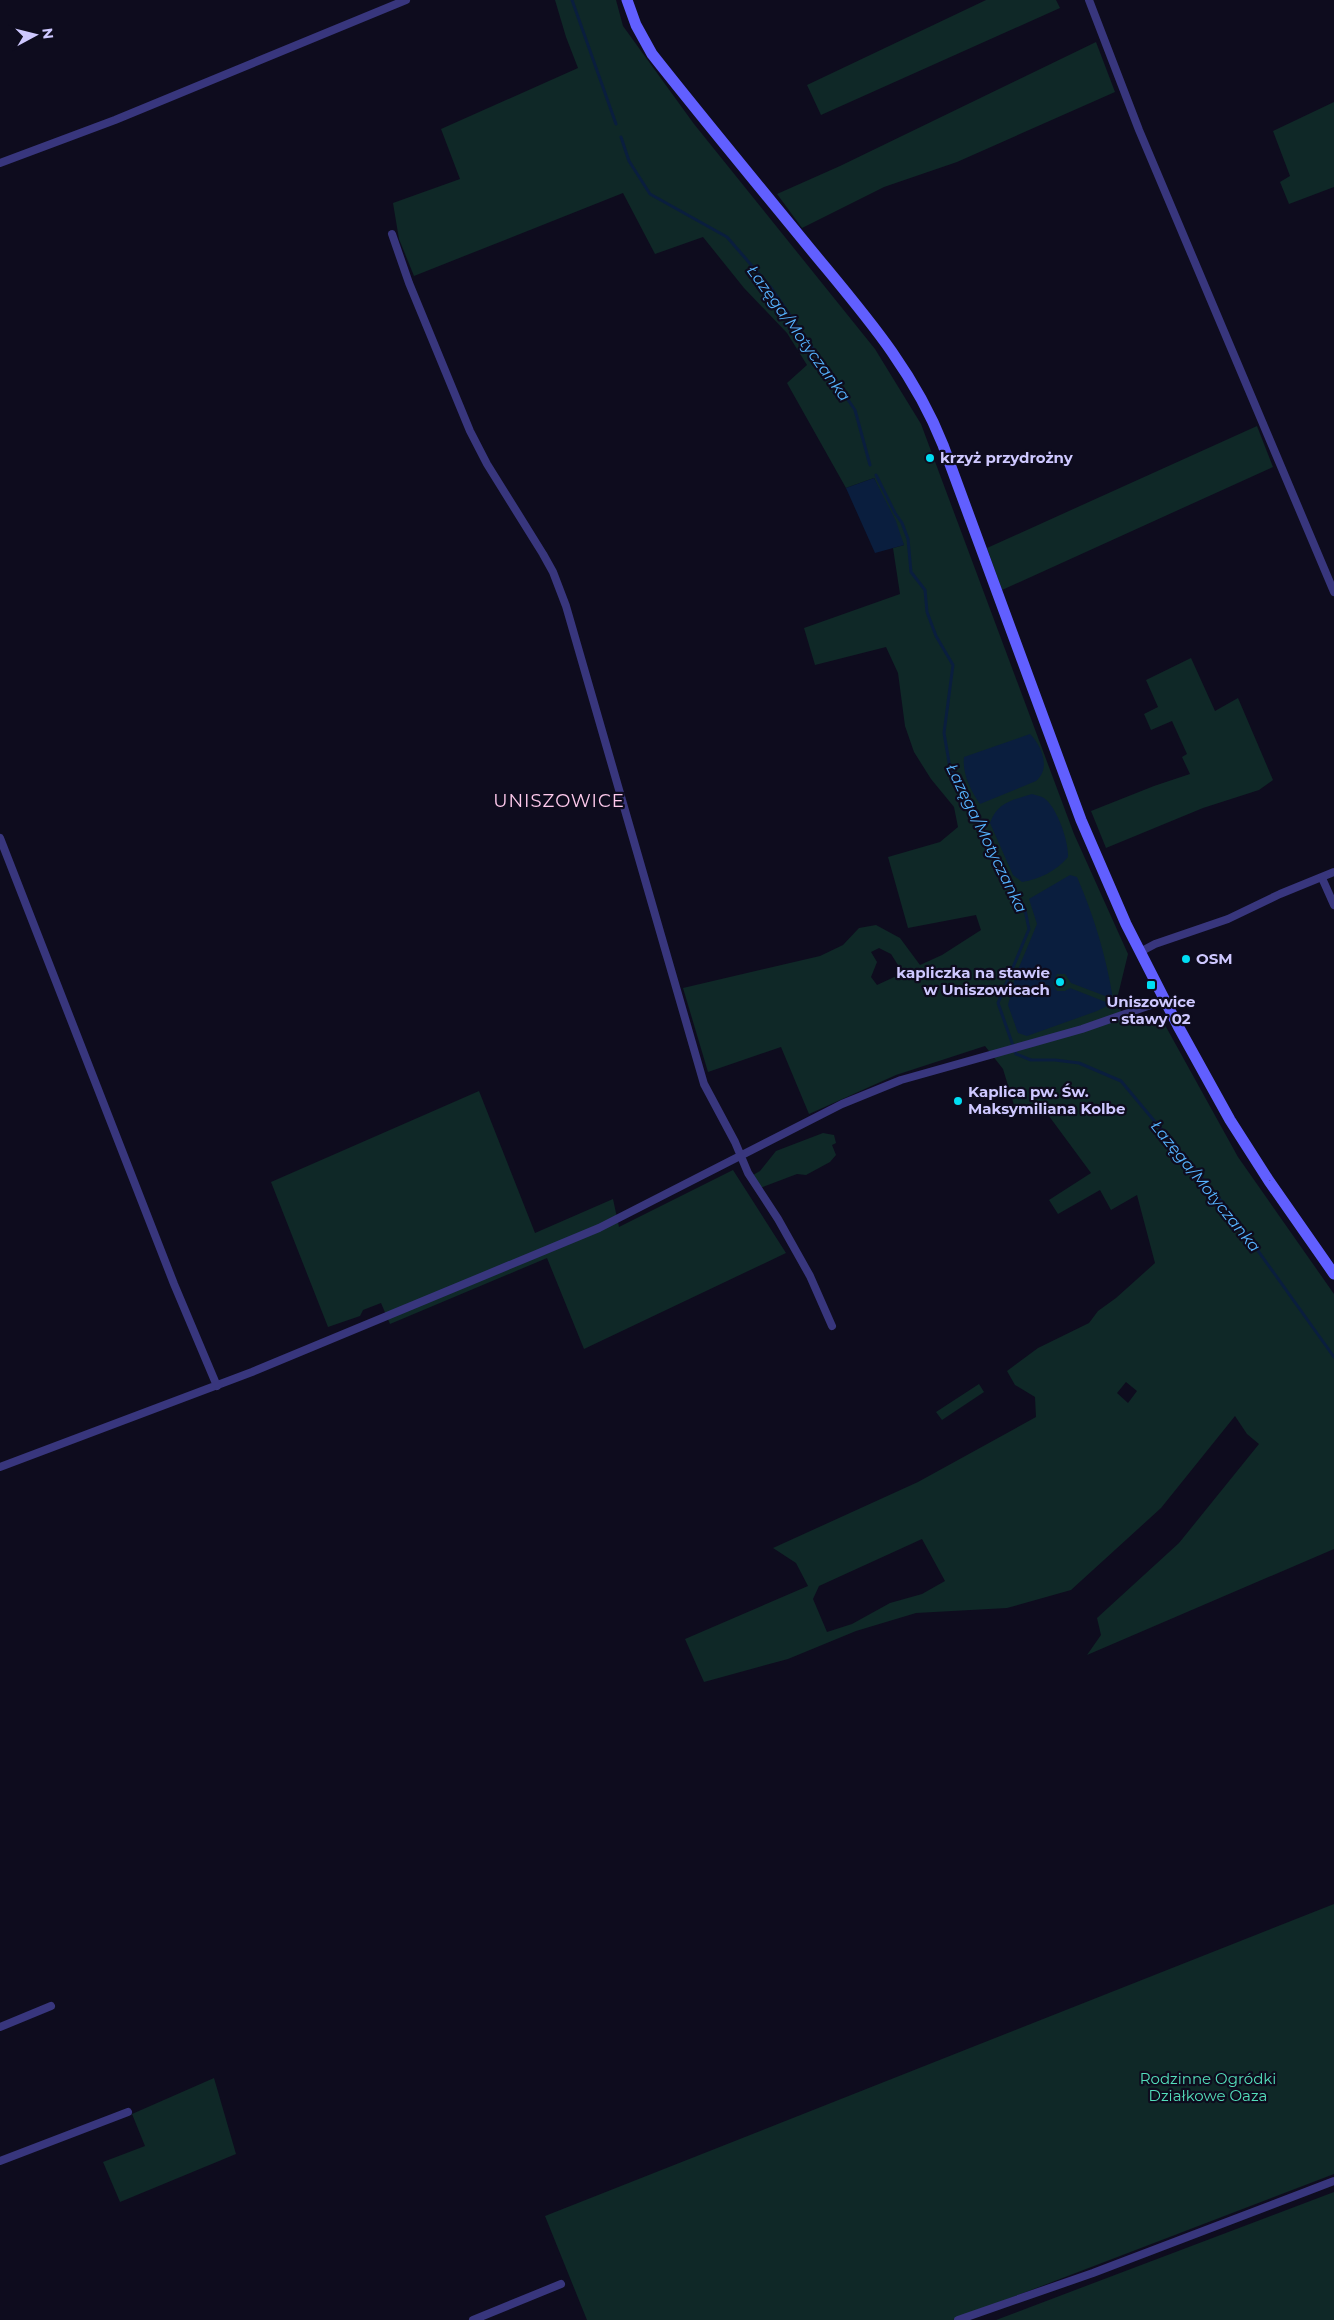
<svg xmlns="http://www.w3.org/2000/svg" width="1334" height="2320" font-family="Montserrat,sans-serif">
<rect width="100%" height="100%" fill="#0e0c1e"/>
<path fill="#0f2827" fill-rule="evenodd" d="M 555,0 L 616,0 L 623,26 L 694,124 L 875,349 L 921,424 L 1074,834 L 1128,954 L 1118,995 L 1123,1023 L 1139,1016 L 1160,1016 L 1238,1157 L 1334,1294 L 1334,1549 L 1087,1655 L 1101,1635 L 1097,1618 L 1179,1543 L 1259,1444 L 1247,1434 L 1235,1416 L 1161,1508 L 1071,1590 L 1007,1608 L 916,1613 L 856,1631 L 788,1659 L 704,1682 L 685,1639 L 808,1586 L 796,1563 L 773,1548 L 918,1482 L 1036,1417 L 1035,1397 L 1015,1385 L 1007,1371 L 1038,1348 L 1089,1323 L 1098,1311 L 1116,1298 L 1155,1263 L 1137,1195 L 1111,1210 L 1100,1190 L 1058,1214 L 1049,1200 L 1091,1173 L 1046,1112 L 1014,1105 L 1003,1069 L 985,1046 L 896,1075 L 809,1114 L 781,1047 L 708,1072 L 683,988 L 820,956 L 843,945 L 859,928 L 876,925 L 900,938 L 920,965 L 942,955 L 981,930 L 976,915 L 908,928 L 888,857 L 940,842 L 958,827 L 954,807 L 931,779 L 914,752 L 905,726 L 898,673 L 886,647 L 815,665 L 804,628 L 900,594 L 893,548 L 904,545 L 874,478 L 846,488 L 787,383 L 807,365 L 787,333 L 744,288 L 703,237 L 655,254 L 623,193 L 414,276 L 399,239 L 393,203 L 460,179 L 441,129 L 578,68 L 566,37 ZM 879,948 L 891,954 L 903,973 L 877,985 L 871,977 L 877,962 L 871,952 ZM 1126,1382 L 1137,1391 L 1128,1403 L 1117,1393 ZM 922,1539 L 945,1581 L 922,1594 L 890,1603 L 852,1624 L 827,1632 L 813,1599 L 819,1586 Z
M 986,0 L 1056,0 L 1060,8 L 821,115 L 807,85 Z
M 1096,42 L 1115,92 L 957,162 L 884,187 L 802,228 L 777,194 L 840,166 Z
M 1334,102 L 1334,187 L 1289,204 L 1280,182 L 1290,176 L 1273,131 Z
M 1257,426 L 1273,467 L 1002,590 L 987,548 Z
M 1191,658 L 1215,711 L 1238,698 L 1273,780 L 1259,790 L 1203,808 L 1106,848 L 1091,811 L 1154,786 L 1190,774 L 1182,757 L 1187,754 L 1172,721 L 1151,730 L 1144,714 L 1158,707 L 1146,680 Z
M 479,1091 L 535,1233 L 613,1199 L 619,1227 L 733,1170 L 786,1253 L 584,1349 L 547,1258 L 390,1324 L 381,1303 L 363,1310 L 360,1316 L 328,1327 L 271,1182 Z
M 823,1133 L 834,1135 L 836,1143 L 832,1145 L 836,1155 L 830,1162 L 806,1175 L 797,1174 L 760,1188 L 753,1175 L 760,1171 L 776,1151 Z
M 979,1384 L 984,1392 L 942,1420 L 936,1412 Z
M 1334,1904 L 1334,2174 L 953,2320 L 587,2320 L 545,2216 Z
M 214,2078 L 236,2154 L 120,2202 L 103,2162 L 145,2146 L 132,2114 Z
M 1334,2192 L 1334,2320 L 996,2320 Z"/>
<path fill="#0a1e3e" d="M 874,478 L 896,521 L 904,545 L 875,553 L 846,488 Z
M 1030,734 C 1042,746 1051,769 1036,781 L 980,804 C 971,791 962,774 964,757 Z
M 1032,794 C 1035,795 1041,796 1044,798 C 1057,807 1069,842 1068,857 C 1056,871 1040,879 1022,882 L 1013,875 L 990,823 C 997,802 1013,800 1032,794 Z
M 1070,875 L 1077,877 C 1094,916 1106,956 1113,999 L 1071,983 L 1065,974 L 1057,974 L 1053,984 L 1057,991 L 1065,991 L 1070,988 L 1111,1004 L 1097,1011 L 1027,1036 L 1018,1033 L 1008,1005 L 1015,977 L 1037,924 L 1029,899 Z"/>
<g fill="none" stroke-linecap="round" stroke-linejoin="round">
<path stroke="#0a1e3e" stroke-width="3" d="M 572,0 L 616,124
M 621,137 L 629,161 L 650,194 L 727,237 L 772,289 L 855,410 L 870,465
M 876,475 L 895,513 L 902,523 L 908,539 L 911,572 L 925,590 L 927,612 L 936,636 L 953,665 L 944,733 L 950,768 L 1025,910 L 1029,929 L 998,1003 L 1016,1054 L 1031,1060 L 1055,1060 L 1079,1063 L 1121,1081 L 1231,1213 L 1334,1357"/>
<path stroke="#38367d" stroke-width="8" d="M 1089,0 L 1139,130 L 1334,592
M 0,163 L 115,120 L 406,0
M 392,234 L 409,283 L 470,431 L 487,464 L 543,554 L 553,572 L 566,606 L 704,1084 L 735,1142 L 748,1173 L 778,1219 L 810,1276 L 832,1326
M 0,838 L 174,1284 L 217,1386
M 1322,878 L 1334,905
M 1140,952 L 1155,944 L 1228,919 L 1280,894 L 1334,872
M 0,1467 L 252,1372 L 599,1228 L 842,1104 L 901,1080 L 1082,1029 L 1165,1000
M 0,2027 L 51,2006
M 0,2161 L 128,2112
M 473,2320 L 561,2284
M 958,2320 L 1093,2273 L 1334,2181"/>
<path stroke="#615fff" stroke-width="11" d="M 627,0 L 636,25 L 652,54 C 704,120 758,185 812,251 C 863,313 913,369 943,445 L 1081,820 L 1126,924 L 1178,1026 L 1230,1120 L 1269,1181 L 1334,1274"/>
</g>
<g fill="#00def3" stroke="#0e0c1e" stroke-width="2">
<circle cx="930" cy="458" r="5"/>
<circle cx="1186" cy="959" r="5"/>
<circle cx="1060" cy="982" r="5"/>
<rect x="1146" y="980" width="10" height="10" rx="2.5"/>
<circle cx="958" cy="1101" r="5"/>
</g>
<g text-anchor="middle" stroke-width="4.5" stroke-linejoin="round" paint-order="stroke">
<g font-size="15" font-weight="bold" fill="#cec8ff" stroke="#0e0c1e" text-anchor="start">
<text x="940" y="463">krzyż przydrożny</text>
<text x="1196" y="964">OSM</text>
<text x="1050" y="978" text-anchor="end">kapliczka na stawie<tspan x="1050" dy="17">w Uniszowicach</tspan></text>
<text x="1151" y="1007" text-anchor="middle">Uniszowice<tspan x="1151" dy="17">- stawy 02</tspan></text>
<text x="968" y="1097">Kaplica pw. Św.<tspan x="968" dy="17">Maksymiliana Kolbe</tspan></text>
</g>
<g font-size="15" fill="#54dfbb" stroke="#0e0c1e">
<text x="1208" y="2084">Rodzinne Ogródki<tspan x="1208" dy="17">Działkowe Oaza</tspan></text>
</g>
<g font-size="16" font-style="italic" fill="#56b3ff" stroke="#0e0c1e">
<text transform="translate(799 333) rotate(54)" y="6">Łazęga/Motyczanka</text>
<text transform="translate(987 838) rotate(64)" y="6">Łazęga/Motyczanka</text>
<text transform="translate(1206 1186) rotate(51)" y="6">Łazęga/Motyczanka</text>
</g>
<g font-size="18" letter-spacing="1" fill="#ffcaed" stroke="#0e0c1e">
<text x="559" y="807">UNISZOWICE</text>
</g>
</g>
<g transform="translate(35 35) rotate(83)" stroke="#0e0c1e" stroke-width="4" paint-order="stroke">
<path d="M0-4L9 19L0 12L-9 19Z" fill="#cec8ff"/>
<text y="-8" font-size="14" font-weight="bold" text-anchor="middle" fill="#cec8ff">N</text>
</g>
</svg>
